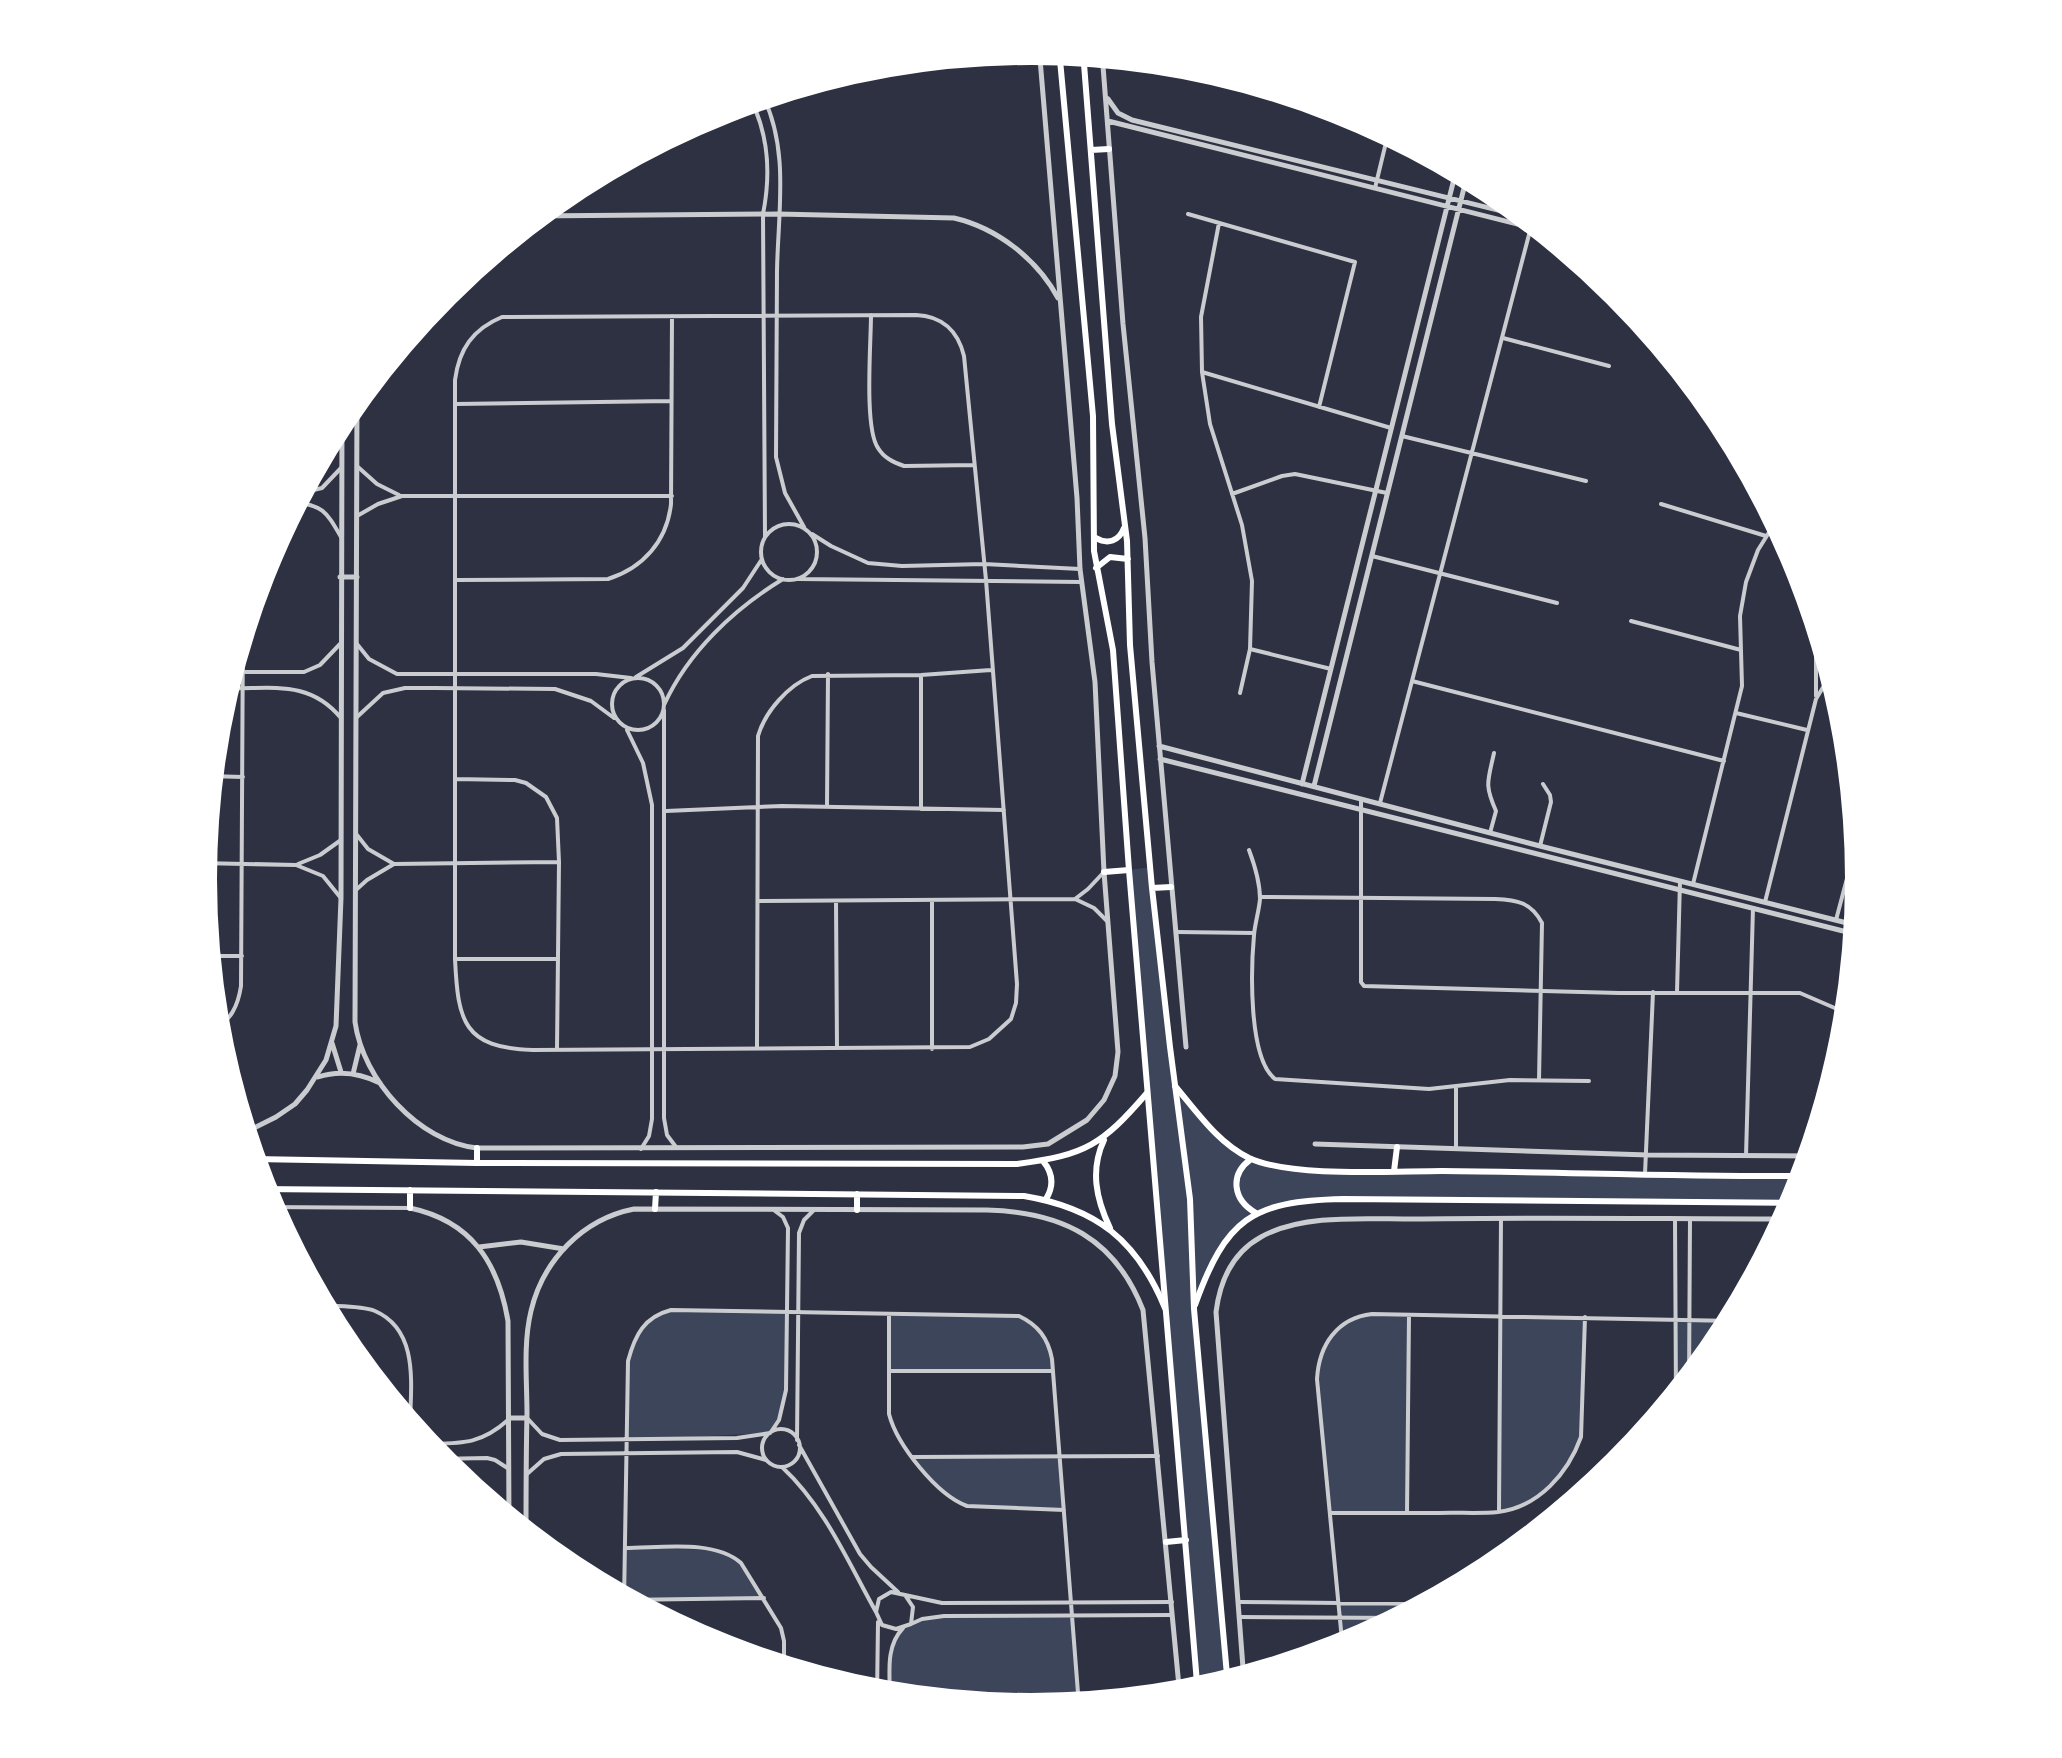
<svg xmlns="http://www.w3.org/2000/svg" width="2062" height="1758" font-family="'PT Sans Narrow',sans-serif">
<rect width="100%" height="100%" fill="#2d3142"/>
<path fill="#3c4559" d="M 1151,867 L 1175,1086 L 1214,1131 L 1251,1159 L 1307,1169 L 1807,1176 L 1798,1203 L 1343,1199 L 1263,1209 L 1227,1238 L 1194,1309 L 1228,1686 L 1197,1695 L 1129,870 Z
M 671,1310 L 787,1312 C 786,1352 793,1399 770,1433 L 627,1440 L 628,1361 L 644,1325 Z
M 889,1313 L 1019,1316 L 1038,1328 L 1050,1348 L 1053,1371 L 889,1371 Z
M 1409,1314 L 1407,1513 L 1330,1513 L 1318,1365 L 1335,1331 L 1363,1315 Z
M 1500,1315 L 1585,1317 L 1581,1437 C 1573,1459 1557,1486 1536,1498 C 1525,1505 1511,1508 1499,1512 Z
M 1675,1319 L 1735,1321 L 1723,1342 L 1676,1400 Z
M 1060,1456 L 1064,1510 L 967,1506 L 939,1488 L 913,1457 Z
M 625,1548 L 722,1550 L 741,1563 L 764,1598 L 624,1600 Z
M 1338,1603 L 1433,1604 L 1343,1651 Z
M 944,1616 L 1072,1616 L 1077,1699 L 1072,1708 L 1031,1712 L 890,1698 C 892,1647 884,1624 944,1616 Z"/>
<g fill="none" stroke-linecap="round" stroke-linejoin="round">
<path stroke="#caccd0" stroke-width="4" d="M 762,94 C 790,150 778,211 777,271 C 777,333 776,395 776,457 L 785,493 L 804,527
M 750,98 C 769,135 771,174 763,214 L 765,537
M 1375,188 L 1389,130
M 1188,214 L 1355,262 L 1319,407
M 1219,223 L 1201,317 L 1202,372 L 1210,424 L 1242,525 L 1252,581 L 1250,649 L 1240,693
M 871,315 C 871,343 864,428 878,448 C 884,458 893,462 904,466 L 974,465
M 916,315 C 942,316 958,331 964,356 L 986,580 L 1017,984 L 1016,1003 L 1011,1019 L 989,1039 L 970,1047 L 533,1050 C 463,1048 458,1021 455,959 L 455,380 C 459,349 473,329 502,317 Z
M 1503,338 L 1609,366
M 1202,372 L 1391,428
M 1689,382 L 1697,384
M 455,404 L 671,401
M 1402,436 L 1586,481
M 358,467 L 377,484 L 399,495
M 297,494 L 322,488 L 341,468
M 1232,494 L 1282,476 L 1295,474 L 1387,493
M 292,502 C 323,505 326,511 341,537
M 1661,504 L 1766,536
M 357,516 L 378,504 L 402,496 L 672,496
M761 552a28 28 0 1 1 56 0a28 28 0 1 1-56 0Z
M 812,534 L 831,546 L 868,563 L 902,566 L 984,564 L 1080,569
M 1372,556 L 1557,603
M 798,579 L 1081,582
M 457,580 L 608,579 C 643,568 667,541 671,504 L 672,316
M 1814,604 L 1814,615 L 1822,629
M 1631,621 L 1741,650
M 357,644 L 369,659 L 397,674 L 596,674 L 631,678
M 1250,649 L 1331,669
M 227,672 L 304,672 L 320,665 L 340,644
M 636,677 L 683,648 L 743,588 L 762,559
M612 704a26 26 0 1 1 52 0a26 26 0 1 1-52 0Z
M 1412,681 L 1724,761
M 223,688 C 269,690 308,678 341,718
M 1816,696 L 1816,622
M 664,705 C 688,652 734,609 783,579
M 664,710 L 664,1118 L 667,1135 L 676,1147
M 1736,713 L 1807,730
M 357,717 L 383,693 L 405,688 L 434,688 L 555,689 L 591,701 L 614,718
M 627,730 L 643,763 L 652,805 L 652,1119 L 649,1136 L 641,1149
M 208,776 L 243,777
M 455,779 L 515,780 L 526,783 L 546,797 L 557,818 L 559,862 L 557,1049
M 1361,799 L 1361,982 L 1364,986 L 1619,993 L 1800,993 L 1851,1015
M 1380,803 L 1531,227
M 827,807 L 828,674
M 921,809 L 921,675
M 666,811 L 782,806 L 1004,810
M 1490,833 L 1496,811 C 1484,784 1488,781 1494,753
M 357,835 L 368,849 L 394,864 L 559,862
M 1540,846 L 1551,802 L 1550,795 L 1543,784
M 1249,850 C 1255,866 1260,882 1260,899 C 1259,911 1255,923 1254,935 C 1251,968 1248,1058 1275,1079 L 1429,1089 L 1510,1080 L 1589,1081
M 200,863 L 296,865 L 323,876 L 340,897
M 298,864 L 320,855 L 341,840
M 1693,884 L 1742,686 L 1740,616 L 1746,582 L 1758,550 L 1778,518
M 357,889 L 367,880 L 394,864
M 1260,897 L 1495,899 C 1517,900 1531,902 1542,923 L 1539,1080
M 1075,899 L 1088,889 L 1104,872
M 932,900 L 932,1049
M 760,901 L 1075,899 L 1094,908 L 1107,921
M 836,901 L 837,1048
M 1765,902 L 1816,699 L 1834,669
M 1836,920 L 1859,833
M 1177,932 L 1254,933
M 206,956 L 242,956
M 456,959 L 557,959
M 1677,992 L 1680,881
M 213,1031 C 231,1020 238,1006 241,986 L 243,621
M 757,1047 L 758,736 C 765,712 788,685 812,676 L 921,675 L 991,670
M 1456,1088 L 1456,1149
M 1746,1156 L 1753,908
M 1645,1174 L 1653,992
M 266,1207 L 410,1208
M 1675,1219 L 1676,1400
M 319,1305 C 336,1307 359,1305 375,1311 C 421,1331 410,1389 410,1429
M 889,1314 L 889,1414 C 897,1445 937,1495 967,1506 L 1064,1510
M 889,1371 L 1053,1371
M 1689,1385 L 1690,1219
M 528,1419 L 542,1434 L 560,1440 L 737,1438 L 770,1433
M762 1448a19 19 0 1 1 38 0a19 19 0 1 1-38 0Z
M 771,1432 L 779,1420 L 786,1390 L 788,1228 L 783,1217 L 775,1211
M 797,1440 L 799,1233 L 804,1220 L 813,1211
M 422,1444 C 459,1443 479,1446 508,1420
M 799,1445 L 860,1554 L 871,1567 L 898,1592
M 913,1457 L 1158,1456
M 435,1459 L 487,1458 L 495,1460 L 509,1469
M 782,1467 C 825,1507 848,1562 876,1612
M 527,1474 L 544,1459 L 561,1454 L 737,1452 L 766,1460
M 1499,1512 L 1501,1218
M 1331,1513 C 1366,1513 1401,1513 1436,1513 C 1457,1512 1478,1514 1498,1512 C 1539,1507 1568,1473 1581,1437 L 1585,1317
M 1407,1513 L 1409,1315
M 625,1548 C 660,1548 714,1539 741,1563 L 781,1628 L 784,1641 L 784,1670
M 891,1592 L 905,1595 L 913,1607 L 911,1624 L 896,1629 L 882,1625 L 876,1612 L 879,1599 Z
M 905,1595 L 942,1603 L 1172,1602
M 621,1600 L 764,1598
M 624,1602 L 628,1361 C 635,1335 644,1317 671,1310 L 1019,1316 C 1038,1325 1048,1338 1052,1359 L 1078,1693 L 1072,1708
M 1239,1602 L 1433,1604
M 1240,1617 L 1407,1618
M 911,1624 L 922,1619 L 944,1616 L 1172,1615
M 1343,1651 L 1317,1379 C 1319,1345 1337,1318 1372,1314 L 1735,1321
M 877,1697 L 878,1622
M 890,1698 C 890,1674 885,1647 903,1628"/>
<path stroke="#caccd0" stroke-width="5" d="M 1102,53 L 1123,324 L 1145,538 L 1152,662 L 1186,1047
M 1108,99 L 1118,113 L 1132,120 L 1534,219
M 1108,121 L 1549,232
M 532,216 L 778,214 L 954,218 C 997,228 1037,259 1058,298
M 357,394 L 355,1022 C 363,1080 419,1142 477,1148 L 1023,1147 L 1048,1144 L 1087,1120 L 1104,1100 L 1115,1076 L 1118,1052 L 1104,872 L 1095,682 L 1080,569 L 1077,498 L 1039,47
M 340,577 L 357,577
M 1159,746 L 1540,846 L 1859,926
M 1160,759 L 1859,935
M 1302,784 L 1457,167
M 1314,786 L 1468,172
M 332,1043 L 341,1072
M 353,1074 L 360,1045
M 318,1077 C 339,1070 360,1073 380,1083
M 242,1134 L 276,1117 L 295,1104 L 307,1090 L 326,1060 L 336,1026 L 341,898 L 342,412
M 1315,1144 L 1648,1155 L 1813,1156
M 410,1208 C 471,1221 498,1262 508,1321 L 509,1523
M 479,1247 L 521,1242 L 564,1249
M 510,1418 L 527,1418
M 526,1537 C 526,1496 526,1455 527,1414 C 527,1381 523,1344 531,1311 C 543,1260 583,1219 634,1209 L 987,1210 C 1062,1212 1115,1238 1143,1310 L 1180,1697
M 1244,1681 L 1216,1312 C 1220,1280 1232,1253 1261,1237 C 1305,1212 1373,1220 1423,1219 C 1545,1217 1667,1219 1789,1219"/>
<path stroke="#fff" stroke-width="6" d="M 1175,1086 C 1197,1112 1218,1143 1249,1158 C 1293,1178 1392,1171 1442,1171 C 1564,1172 1686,1177 1807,1176
M 1104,1140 C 1090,1170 1096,1199 1110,1228
M 250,1159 L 477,1163 L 1017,1164 C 1086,1155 1102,1145 1147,1093
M 1251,1159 C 1229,1175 1233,1200 1256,1213
M 1043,1161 C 1053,1173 1054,1186 1046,1199
M 477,1163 L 477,1148
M 1394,1171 L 1397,1147
M 259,1189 L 1024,1196 C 1096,1208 1137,1240 1165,1308
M 857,1194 L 857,1210
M 410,1208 L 410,1190
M 655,1209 L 656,1192
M 1195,1305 C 1226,1219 1251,1201 1343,1199 L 1798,1203"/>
<path stroke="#fff" stroke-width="6" d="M 1059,49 L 1093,416 L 1094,551 L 1113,650 L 1129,870 L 1198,1695
M 1083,51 L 1112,424 L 1127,541 L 1130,645 L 1152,888 L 1170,1047 L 1190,1199 L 1194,1309 L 1228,1686
M 1040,55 L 1060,52
M 1091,150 L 1109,149
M 1096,538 C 1108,545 1119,541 1124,528
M 1096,568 L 1110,557 L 1128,559
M 1104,872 L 1129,870
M 1152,888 L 1171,887
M 1166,1542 L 1186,1540"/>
</g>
<path d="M0 0H2062V1758H0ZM212 879a819 819 0 1 1 1638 0a819 819 0 1 1-1638 0Z" fill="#fff" fill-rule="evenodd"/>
<path fill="none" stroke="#fff" stroke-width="10" d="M212 879a819 819 0 1 1 1638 0a819 819 0 1 1-1638 0Z"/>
</svg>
